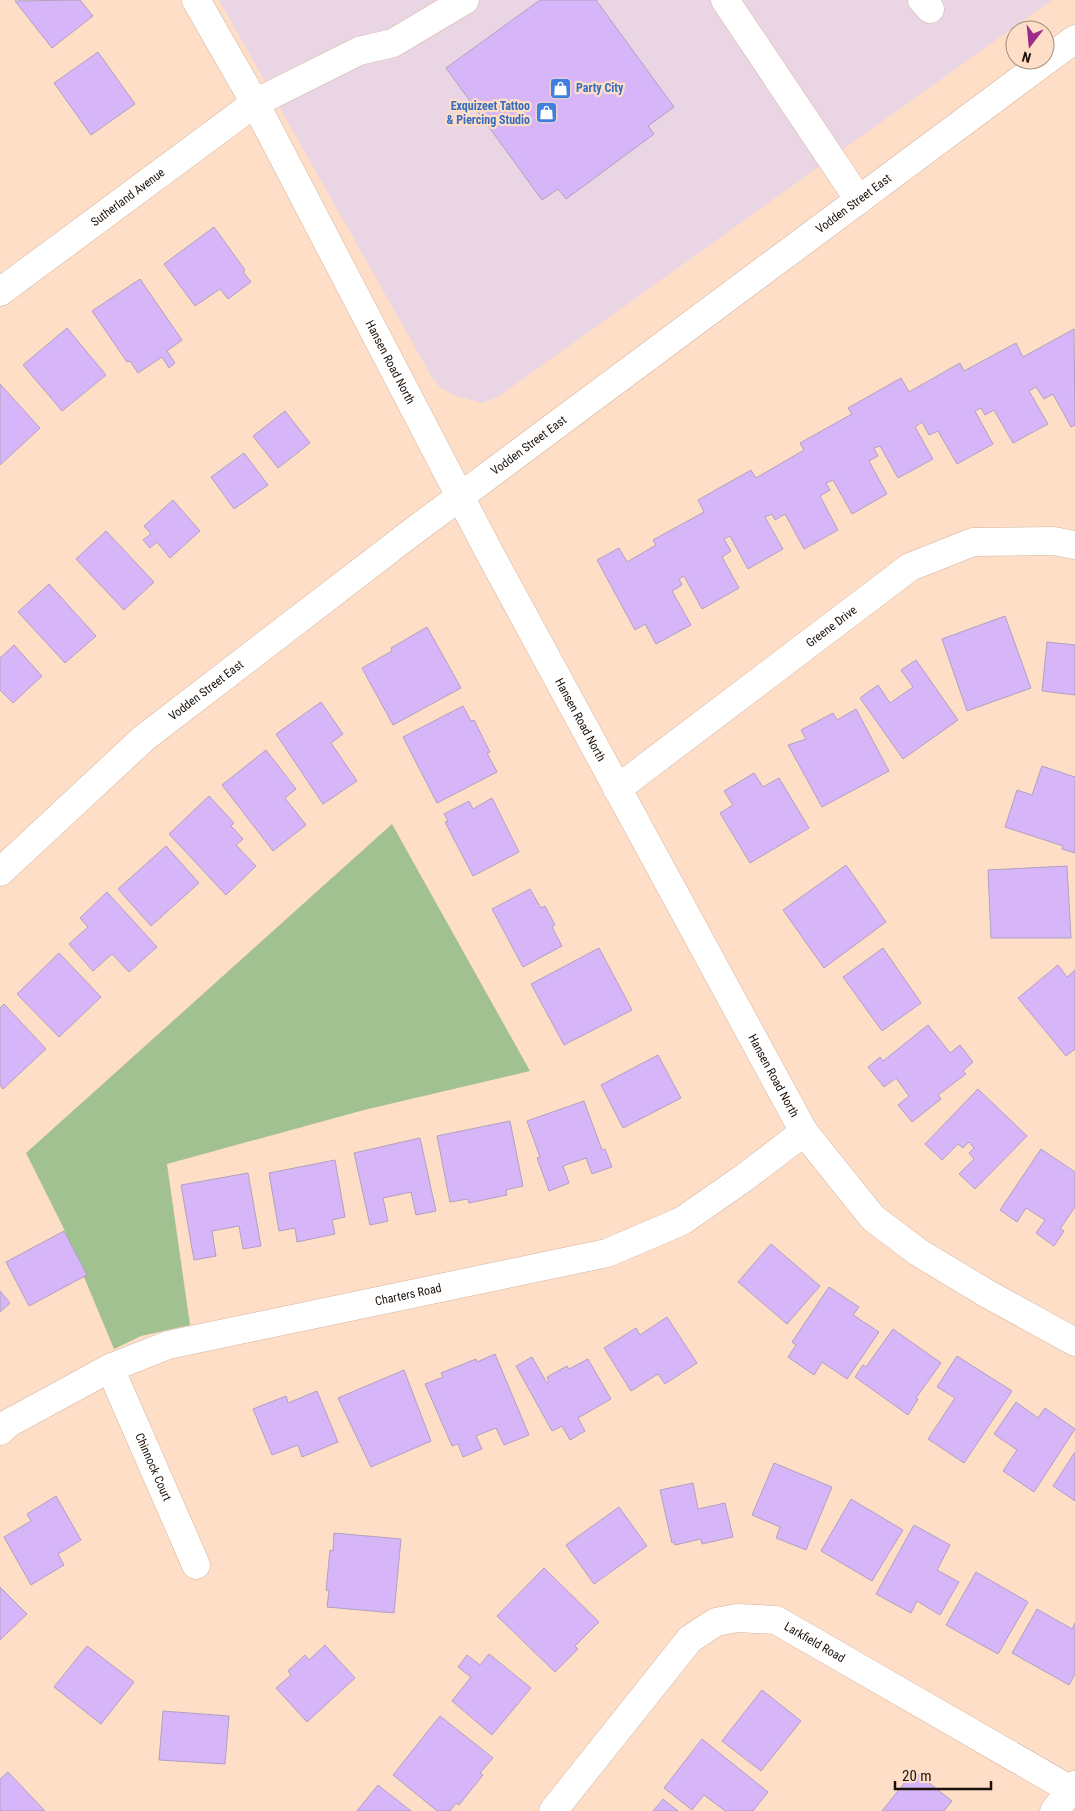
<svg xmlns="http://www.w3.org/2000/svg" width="1075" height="1811" font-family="'Roboto Condensed',sans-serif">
<rect width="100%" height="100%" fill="#ffdec7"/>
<path fill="#e9d5e4" d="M 219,0 L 1052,0 L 496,398 L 481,403 L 453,395 L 441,388 L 433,379 Z"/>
<path fill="#a2c191" d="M 392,824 L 530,1071 L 364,1110 L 167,1164 L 190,1325 L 141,1336 L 114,1349 L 64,1229 L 26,1153 Z"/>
<path fill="#d6b6f8" stroke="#b0a1c0" d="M 80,0 L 93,16 L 52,48 L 15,1 Z
M 540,0 L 596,0 L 674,107 L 648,126 L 654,134 L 566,199 L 558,189 L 542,200 L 446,68 Z
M 98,52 L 135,104 L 91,135 L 54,83 Z
M 214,227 L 245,270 L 243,272 L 251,282 L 228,299 L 220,289 L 195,306 L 164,264 Z
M 140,279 L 182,340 L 167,351 L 175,363 L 169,368 L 162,357 L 138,373 L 130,361 L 127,362 L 92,311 Z
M 67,328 L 106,375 L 62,411 L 23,365 Z
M 1074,329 L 1075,425 L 1071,427 L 1053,394 L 1044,399 L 1036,387 L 1029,391 L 1048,424 L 1013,443 L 994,410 L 985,415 L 981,408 L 975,411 L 993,444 L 957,464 L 938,431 L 929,435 L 922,422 L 915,427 L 933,459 L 898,478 L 880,446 L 874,448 L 878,456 L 869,461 L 887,494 L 852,514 L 833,480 L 826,483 L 830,490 L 820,496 L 838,530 L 804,549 L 785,514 L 775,520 L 772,514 L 765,517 L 783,549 L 748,569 L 730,536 L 724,539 L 731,551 L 722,557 L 739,588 L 702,609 L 684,576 L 679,579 L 682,585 L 672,591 L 691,625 L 656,644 L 645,624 L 635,630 L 597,560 L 619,548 L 627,562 L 656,545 L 653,540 L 704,512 L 698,500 L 751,470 L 756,478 L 804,450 L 800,443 L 852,414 L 848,408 L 901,378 L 909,392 L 960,363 L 964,371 L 1016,343 L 1023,357 Z
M 0,384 L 40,428 L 0,465 Z
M 285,411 L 310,443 L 278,468 L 253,436 Z
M 244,453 L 268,485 L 234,509 L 211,477 Z
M 173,500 L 200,531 L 170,558 L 157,542 L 150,548 L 143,540 L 151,534 L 144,526 Z
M 106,531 L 154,582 L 124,610 L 76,559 Z
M 49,584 L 96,636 L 65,663 L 18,612 Z
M 1005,616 L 1031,688 L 967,711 L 942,639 Z
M 427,627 L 461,688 L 393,725 L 362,668 L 392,651 L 391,648 Z
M 1047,642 L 1075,645 L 1075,695 L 1042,691 Z
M 14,645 L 42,676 L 13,703 L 0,690 L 0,658 Z
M 916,660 L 958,720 L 903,759 L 860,698 L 878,685 L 890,703 L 913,687 L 901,670 Z
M 321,702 L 343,734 L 331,743 L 357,781 L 323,804 L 276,734 Z
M 463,706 L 471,721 L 474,720 L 490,752 L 487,753 L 497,772 L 437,803 L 403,737 Z
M 856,709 L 889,771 L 822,807 L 788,745 L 806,739 L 801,730 L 833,713 L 837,720 Z
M 266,750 L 296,789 L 285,798 L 306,825 L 273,851 L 222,785 Z
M 1042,766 L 1075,777 L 1075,853 L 1062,849 L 1063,846 L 1005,827 L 1017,790 L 1032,795 Z
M 754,773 L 763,787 L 779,778 L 809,828 L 750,863 L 720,813 L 733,805 L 724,791 Z
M 209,796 L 234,823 L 231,826 L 243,839 L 236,845 L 256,866 L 226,895 L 169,834 Z
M 492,798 L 519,852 L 473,876 L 445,822 L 448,821 L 444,814 L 469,801 L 473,809 Z
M 166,846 L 199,883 L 151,926 L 118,889 Z
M 846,865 L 886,922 L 824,968 L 783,910 Z
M 1067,866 L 1071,938 L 991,938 L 988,870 Z
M 530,889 L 541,908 L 545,906 L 555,925 L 552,927 L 562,946 L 523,967 L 492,909 Z
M 107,892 L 157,947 L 129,972 L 112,954 L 93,971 L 69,944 L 88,927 L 80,918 Z
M 599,948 L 632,1010 L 564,1045 L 531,984 Z
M 883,948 L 921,1003 L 882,1031 L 843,977 Z
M 59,953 L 101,997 L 59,1037 L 17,994 Z
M 1058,965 L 1067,977 L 1075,970 L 1075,1049 L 1066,1056 L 1018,998 Z
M 4,1004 L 46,1049 L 3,1089 L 0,1085 L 0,1008 Z
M 928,1025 L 950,1053 L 960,1045 L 973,1062 L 963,1071 L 966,1074 L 938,1095 L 941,1099 L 912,1122 L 898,1105 L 909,1096 L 896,1078 L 884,1087 L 868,1067 L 880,1057 L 883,1061 Z
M 658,1055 L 681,1098 L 623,1128 L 601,1085 Z
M 978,1089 L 1027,1136 L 975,1189 L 959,1174 L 974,1159 L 969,1153 L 974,1148 L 969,1142 L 963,1148 L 958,1144 L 942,1160 L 925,1144 Z
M 584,1101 L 602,1150 L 605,1149 L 612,1167 L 592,1174 L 586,1158 L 563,1166 L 569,1183 L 549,1191 L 537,1158 L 540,1157 L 527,1121 Z
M 510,1121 L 523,1186 L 506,1190 L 507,1195 L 469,1203 L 468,1199 L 450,1202 L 437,1136 Z
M 420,1138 L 436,1211 L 416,1215 L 411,1192 L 383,1198 L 388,1221 L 370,1225 L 354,1153 Z
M 1041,1149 L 1075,1172 L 1075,1207 L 1060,1229 L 1064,1231 L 1054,1246 L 1036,1233 L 1045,1220 L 1026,1208 L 1017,1222 L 1000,1210 Z
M 335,1160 L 345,1217 L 332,1220 L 335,1234 L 297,1242 L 295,1228 L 279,1231 L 269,1173 Z
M 248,1173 L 261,1246 L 243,1249 L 239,1226 L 212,1231 L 216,1256 L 194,1260 L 181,1185 Z
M 64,1231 L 87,1275 L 29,1306 L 6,1262 Z
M 771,1244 L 820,1286 L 787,1324 L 738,1282 Z
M 829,1287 L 859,1307 L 853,1315 L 879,1332 L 847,1379 L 822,1362 L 814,1375 L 788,1357 L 796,1345 L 792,1342 Z
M 0,1291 L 10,1303 L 0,1312 Z
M 667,1317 L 697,1363 L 665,1384 L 658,1374 L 631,1391 L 604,1348 L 636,1328 L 640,1335 Z
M 893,1329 L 941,1363 L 916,1398 L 918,1399 L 908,1415 L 855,1377 L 863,1365 L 866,1367 Z
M 495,1354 L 529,1435 L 504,1445 L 496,1428 L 476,1436 L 482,1449 L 463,1457 L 458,1444 L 452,1446 L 425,1384 L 443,1377 L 441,1373 L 476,1359 L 477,1362 Z
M 957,1356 L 1012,1391 L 964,1463 L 928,1439 L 955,1398 L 937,1387 Z
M 532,1357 L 547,1383 L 549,1382 L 547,1377 L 567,1366 L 569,1369 L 588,1359 L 611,1399 L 578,1418 L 585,1431 L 570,1440 L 562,1426 L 552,1431 L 516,1366 Z
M 404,1370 L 431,1441 L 371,1467 L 338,1398 Z
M 317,1391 L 338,1442 L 302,1457 L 298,1445 L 272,1455 L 253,1409 L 286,1396 L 288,1403 Z
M 1016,1402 L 1038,1418 L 1045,1408 L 1075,1429 L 1034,1492 L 1003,1471 L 1017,1450 L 994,1434 Z
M 1075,1452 L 1075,1501 L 1053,1486 Z
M 774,1463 L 832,1487 L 806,1550 L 776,1538 L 780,1527 L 752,1515 Z
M 693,1483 L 698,1509 L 725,1503 L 733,1537 L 702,1544 L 701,1539 L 675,1545 L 674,1542 L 672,1543 L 660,1490 Z
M 56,1496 L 81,1540 L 58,1554 L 64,1565 L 31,1585 L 4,1537 L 31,1521 L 27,1514 Z
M 851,1499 L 903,1530 L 872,1581 L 821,1551 Z
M 619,1507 L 647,1546 L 594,1584 L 566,1545 Z
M 914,1525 L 950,1545 L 937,1570 L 959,1582 L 940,1615 L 917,1601 L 911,1613 L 876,1594 Z
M 334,1533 L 401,1539 L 394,1613 L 327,1607 L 329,1591 L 326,1590 L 330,1550 L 333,1551 Z
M 544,1568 L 599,1622 L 575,1646 L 578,1649 L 555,1672 L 497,1616 Z
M 976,1572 L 1028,1602 L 998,1654 L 946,1625 Z
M 0,1587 L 27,1614 L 0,1640 Z
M 1037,1609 L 1072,1629 L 1075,1623 L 1075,1674 L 1069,1685 L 1012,1653 Z
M 325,1645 L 355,1678 L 307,1722 L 276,1688 L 291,1675 L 288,1671 L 305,1655 L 309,1660 Z
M 87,1646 L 134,1682 L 101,1724 L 54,1687 Z
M 489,1654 L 531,1688 L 492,1735 L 452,1701 L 471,1677 L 458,1667 L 467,1655 L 480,1665 Z
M 762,1690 L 801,1721 L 761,1771 L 722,1741 Z
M 163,1711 L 229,1716 L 225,1764 L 159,1760 Z
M 440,1716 L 493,1758 L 480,1773 L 483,1775 L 459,1805 L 456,1803 L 450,1811 L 437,1811 L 393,1775 Z
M 702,1739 L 768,1792 L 753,1811 L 725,1811 L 704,1795 L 692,1810 L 664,1788 Z
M 914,1771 L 952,1801 L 944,1811 L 882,1811 Z
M 8,1772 L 45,1811 L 0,1811 L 0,1779 Z
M 378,1785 L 411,1811 L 357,1811 Z
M 663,1799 L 678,1811 L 653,1811 Z"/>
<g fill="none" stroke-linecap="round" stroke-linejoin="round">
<defs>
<g id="minor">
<path id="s1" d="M 196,0 L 255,103 L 488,550 L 804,1132 L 873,1218 L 918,1252 L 986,1293 L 1075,1342"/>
<path d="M 725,0 L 859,200"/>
<path d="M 922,0 L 930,9"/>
<path id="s2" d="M 0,292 L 255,103 L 359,51 L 393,43 L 465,0"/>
<path id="s3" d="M 617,789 L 910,567 L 973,542 L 1053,541 L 1075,545"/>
<path id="s4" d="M 0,872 L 144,738 L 407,536 L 1075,39"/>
<path id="s5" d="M 110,1368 L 196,1565"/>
<path id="s6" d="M 0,1431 L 9,1423 L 110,1368 L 168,1345 L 607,1253 L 682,1221 L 745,1177 L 804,1132"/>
<path id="s7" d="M 553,1811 L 690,1639 L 716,1622 L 737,1618 L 776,1620 L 1071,1790"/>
<path d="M 1054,1811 L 1075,1785"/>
</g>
</defs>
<use href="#minor" stroke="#d3b49e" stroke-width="29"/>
<use href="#minor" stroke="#fff" stroke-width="28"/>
</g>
<defs>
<symbol id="shop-square" viewBox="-11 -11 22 22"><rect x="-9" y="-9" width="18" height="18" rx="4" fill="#3f7fe0" stroke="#ffdec7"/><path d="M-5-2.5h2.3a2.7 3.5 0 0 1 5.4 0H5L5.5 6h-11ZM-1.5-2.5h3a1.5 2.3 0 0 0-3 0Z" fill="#fff"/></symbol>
</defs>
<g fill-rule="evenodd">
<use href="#shop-square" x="548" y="76" width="25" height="25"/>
<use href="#shop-square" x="534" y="100" width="25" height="25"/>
</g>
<g text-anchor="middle" stroke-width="4.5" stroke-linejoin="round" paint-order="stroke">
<g font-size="12" font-weight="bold" fill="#366cbe" stroke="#ffdec7" text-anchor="start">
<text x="576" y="92">Party City</text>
<text x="530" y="110" text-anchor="end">Exquizeet Tattoo<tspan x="530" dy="14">&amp; Piercing Studio</tspan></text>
</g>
<g font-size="12" fill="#1c1109" stroke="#ffdec7">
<text dy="4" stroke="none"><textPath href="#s2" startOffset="159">Sutherland Avenue</textPath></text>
<text dy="4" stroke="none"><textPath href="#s4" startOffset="1085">Vodden Street East</textPath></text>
<text dy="4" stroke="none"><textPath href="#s1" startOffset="411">Hansen Road North</textPath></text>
<text dy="4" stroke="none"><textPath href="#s4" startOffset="680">Vodden Street East</textPath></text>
<text dy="4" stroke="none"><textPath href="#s3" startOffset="269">Greene Drive</textPath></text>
<text dy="4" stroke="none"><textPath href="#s4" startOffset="275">Vodden Street East</textPath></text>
<text dy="4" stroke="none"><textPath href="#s1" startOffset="816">Hansen Road North</textPath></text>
<text dy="4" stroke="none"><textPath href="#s1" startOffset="1221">Hansen Road North</textPath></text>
<text dy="4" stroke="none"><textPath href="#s6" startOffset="435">Charters Road</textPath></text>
<text dy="4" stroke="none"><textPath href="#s5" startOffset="108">Chinnock Court</textPath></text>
<text dy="4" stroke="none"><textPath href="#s7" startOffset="356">Larkfield Road</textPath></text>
</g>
</g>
<g transform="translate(1030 45) rotate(196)"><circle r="24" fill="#ffdec7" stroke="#a48c7b"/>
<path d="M0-4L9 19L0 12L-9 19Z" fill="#9d2b88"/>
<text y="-8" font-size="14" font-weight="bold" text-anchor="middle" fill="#1c1109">N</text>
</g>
<path d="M895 1781v8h96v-8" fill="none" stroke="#1c1109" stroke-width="2.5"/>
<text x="902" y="1781" font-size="15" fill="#1c1109" stroke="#ffdec7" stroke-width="4" paint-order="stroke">20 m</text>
</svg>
